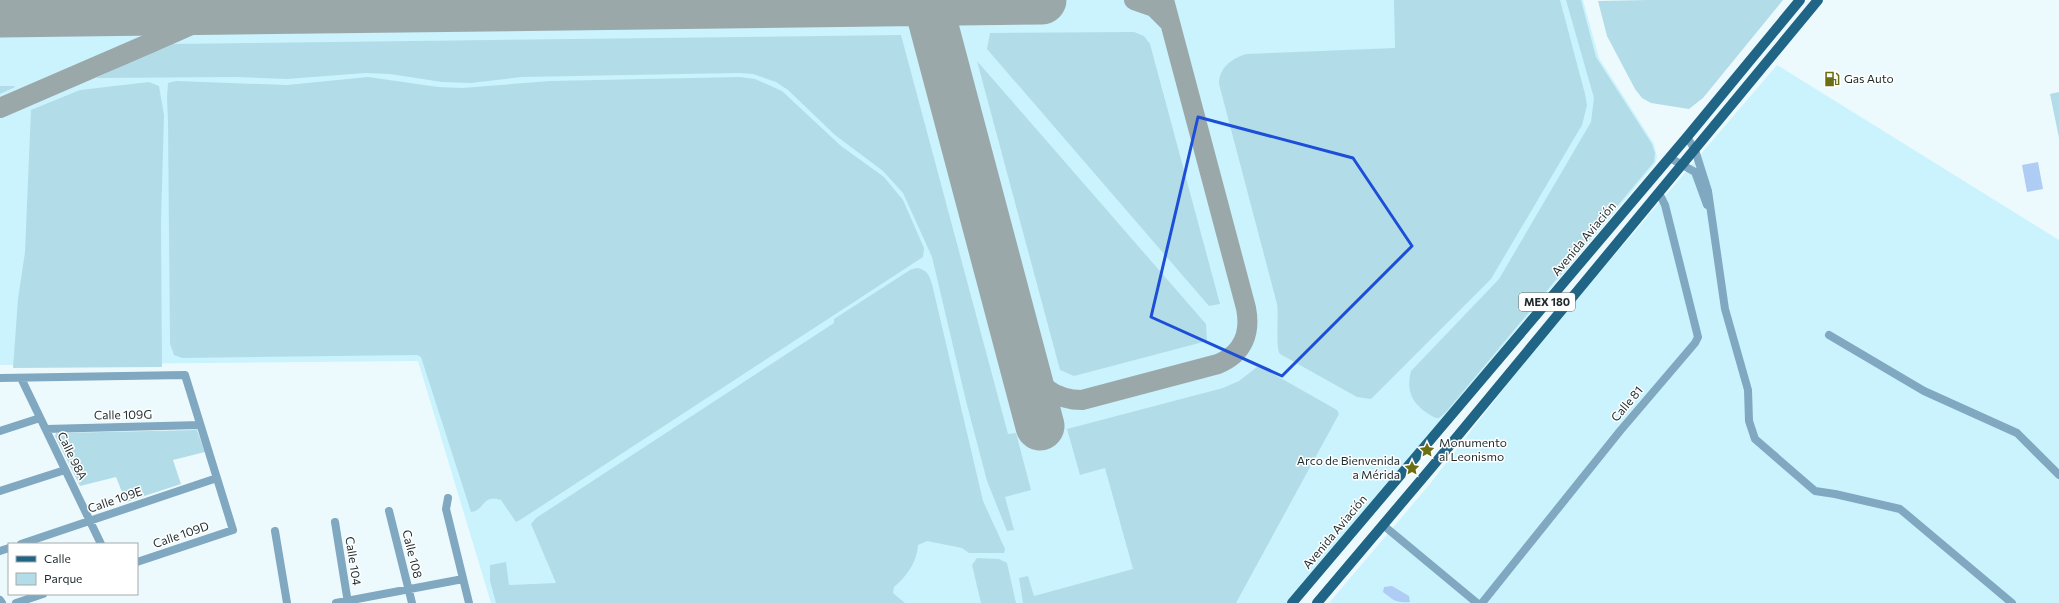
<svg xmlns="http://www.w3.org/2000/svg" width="2059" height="603" font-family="Commissioner,sans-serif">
<rect width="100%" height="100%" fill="#edfafd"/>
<path fill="#caf3fd" d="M 0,0 L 1583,0 L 1599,58 L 1654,144 L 1657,157 L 1655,164 L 1288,603 L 491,603 L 418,361 L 0,365 Z
M 1777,65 L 2059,240 L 2059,603 L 1329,603 L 1429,485 L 1535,348 Z"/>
<path fill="#b2dde8" d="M 1394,0 L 1560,0 L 1585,94 L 1587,105 L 1582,125 L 1491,279 L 1371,399 L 1357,397 L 1280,354 C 1275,347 1279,316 1277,304 L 1219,84 C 1219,68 1231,59 1246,54 L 1395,48 Z
M 1566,0 L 1581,0 L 1596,57 L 1652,144 L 1655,153 L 1654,162 L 1446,412 L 1439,418 L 1436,418 C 1415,407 1405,395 1411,371 L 1499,279 L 1591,122 L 1594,98 Z
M 1647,0 L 1783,0 L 1703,98 L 1689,109 L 1651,103 L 1642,98 L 1635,89 L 1607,36 L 1598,1 Z
M 1134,32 L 1144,36 L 1150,44 L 1220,304 L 1209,306 L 987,49 L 990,33 Z
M 901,35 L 1008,434 L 1016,433 L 1031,490 L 1005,497 L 1014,530 L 1007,531 L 987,481 L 966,401 L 932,257 L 903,193 L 883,171 L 835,135 L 788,90 L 776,82 L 753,74 L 739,73 L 522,77 L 470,83 L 442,82 L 390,74 L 365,73 L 287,79 L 236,77 L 96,78 L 168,44 Z
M 977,61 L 1206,324 L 1207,341 L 1074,376 L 1060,370 Z
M 368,77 L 438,87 L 462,88 L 550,81 L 740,77 L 755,79 L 782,91 L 841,146 L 884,177 L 903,200 L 924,248 L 923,257 L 520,520 L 516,522 L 501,500 C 481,494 486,510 471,512 L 421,357 L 417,355 L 182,358 L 174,355 L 170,344 L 168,121 L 167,97 L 168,83 L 176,81 L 287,85 Z
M 149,82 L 159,86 L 164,115 L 161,221 L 162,367 L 13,368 L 18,299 L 25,252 L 31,110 L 80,90 Z
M 0,86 L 14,86 L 15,87 L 0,94 Z
M 2059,92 L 2059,138 L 2050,94 Z
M 916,268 C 927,269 929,275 932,284 L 983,501 L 1005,549 L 1004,553 L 969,553 L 962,548 L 927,541 L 918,545 C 917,562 907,576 894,587 L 893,593 L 905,603 L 496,603 L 490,581 L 490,565 L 506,562 L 509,585 L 556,583 L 531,524 L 536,518 L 834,323 L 834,319 L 910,270 Z
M 1257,367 L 1263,368 L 1337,410 L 1339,414 L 1236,603 L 1023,603 L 1019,578 L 1028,576 L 1034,596 L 1133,569 L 1105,468 L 1080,475 L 1067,429 L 1223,388 L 1239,381 Z
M 197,430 L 205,452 L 173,460 L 181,484 L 126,502 L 116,477 L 80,486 L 55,436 L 56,433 Z
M 977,558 L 999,559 L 1007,563 L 1016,603 L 981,603 L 972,565 Z"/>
<path fill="#aeccf4" d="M 2038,162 L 2043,189 L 2027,192 L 2022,165 Z
M 1392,586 L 1409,596 L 1410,602 C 1394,603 1394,600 1383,592 L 1384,587 Z"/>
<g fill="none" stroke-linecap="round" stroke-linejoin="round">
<path stroke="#9ba8aa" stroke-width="20" d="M 169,0 L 177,7 L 191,10
M 1134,0 L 1154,7 L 1170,23
M 133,11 C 151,15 164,27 148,44 L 207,18 L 241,10
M 0,108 L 148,44
M 1022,359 C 1035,383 1053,400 1082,400 L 1218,364 C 1243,354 1251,333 1246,308 L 1164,0"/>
<path stroke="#9ba8aa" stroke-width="49" d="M 927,0 L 1040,426
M 0,13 L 1042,0"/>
<path stroke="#80a8c1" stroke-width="8" d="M 1687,137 L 1695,150 L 1708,191 L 1725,309 L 1748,390 L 1749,421 L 1755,439 L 1815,491 L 1835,494 L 1900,509 L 2012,603
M 1670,158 L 1695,172 L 1707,205
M 1829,335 L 1924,391 L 2017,433 L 2059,475
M 0,378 L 185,375 L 233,530 L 137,562
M 21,378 L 101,544
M 46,429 L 200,425
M 0,431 L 40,418
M 0,491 L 65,470
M 448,498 L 446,509 L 469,603
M 389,511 L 412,603
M 335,522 L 348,603
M 1383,525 L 1477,603
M 275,531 L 287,603
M 21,544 L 217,478
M 0,551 L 9,548
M 0,600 L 2,603
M 16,603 L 43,594
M 336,603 L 463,579
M 1482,603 L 1620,431 L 1695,343 L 1698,337 L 1665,205 L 1659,193"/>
<path stroke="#206486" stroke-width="10" d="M 1292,603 L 1687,137 L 1800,0
M 1317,603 L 1432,467 L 1818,0"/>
</g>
<path fill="none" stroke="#1d4ed8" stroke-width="3" stroke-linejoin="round" d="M 1198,117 L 1353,158 L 1412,246 L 1282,376 L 1151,317 Z"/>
<defs>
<symbol id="fuel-bare" viewBox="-9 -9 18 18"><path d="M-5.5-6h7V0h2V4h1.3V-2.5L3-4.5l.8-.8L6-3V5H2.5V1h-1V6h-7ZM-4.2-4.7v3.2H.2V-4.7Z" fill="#6b6e11" stroke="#fff" stroke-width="2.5" paint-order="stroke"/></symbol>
<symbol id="sight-bare" viewBox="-9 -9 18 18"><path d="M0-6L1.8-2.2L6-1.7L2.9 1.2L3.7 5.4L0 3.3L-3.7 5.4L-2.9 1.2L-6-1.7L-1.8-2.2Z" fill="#6b6e11" stroke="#fff" stroke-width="2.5" paint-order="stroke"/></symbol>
</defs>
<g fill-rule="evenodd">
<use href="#fuel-bare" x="1821" y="68" width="22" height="22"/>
<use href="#sight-bare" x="1416" y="439" width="22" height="22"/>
<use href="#sight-bare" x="1401" y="457" width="22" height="22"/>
</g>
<g text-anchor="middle" stroke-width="3" stroke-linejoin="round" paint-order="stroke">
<rect fill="#fff" stroke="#626a6b" stroke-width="1" x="1519" y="293" width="56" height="18" rx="3"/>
<g font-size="11" font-weight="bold" fill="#1e2a2c">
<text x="1547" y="306">MEX 180</text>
</g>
<g font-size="12" fill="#1e2a2c" stroke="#fff" text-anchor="start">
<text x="1844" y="83">Gas Auto</text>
<text x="1439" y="447">Monumento<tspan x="1439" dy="14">al Leonismo</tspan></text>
<text x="1400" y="465" text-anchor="end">Arco de Bienvenida<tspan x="1400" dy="14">a Mérida</tspan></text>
</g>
<g font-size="12" fill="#1e2a2c" stroke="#fff">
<text transform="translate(1584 239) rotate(-50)" y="4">Avenida Aviación</text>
<text transform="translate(1627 404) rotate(-50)" y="4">Calle 81</text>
<text transform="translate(123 415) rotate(-1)" y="4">Calle 109G</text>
<text transform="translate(72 456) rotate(64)" y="4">Calle 98A</text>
<text transform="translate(115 500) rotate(-19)" y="4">Calle 109E</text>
<text transform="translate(1335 532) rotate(-50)" y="4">Avenida Aviación</text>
<text transform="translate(181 535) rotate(-19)" y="4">Calle 109D</text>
<text transform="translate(412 554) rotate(76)" y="4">Calle 108</text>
<text transform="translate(353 561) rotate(81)" y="4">Calle 104</text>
</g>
</g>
<rect x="8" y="543" width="130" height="52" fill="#ffffff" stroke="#a5aaab"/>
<rect x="16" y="556" width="20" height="6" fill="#206486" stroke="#a5aaab"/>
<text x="44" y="563" font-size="12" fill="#1e2a2c">Calle</text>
<rect x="16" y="573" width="20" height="12" fill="#b2dde8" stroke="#a5aaab"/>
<text x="44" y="583" font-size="12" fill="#1e2a2c">Parque</text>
</svg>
